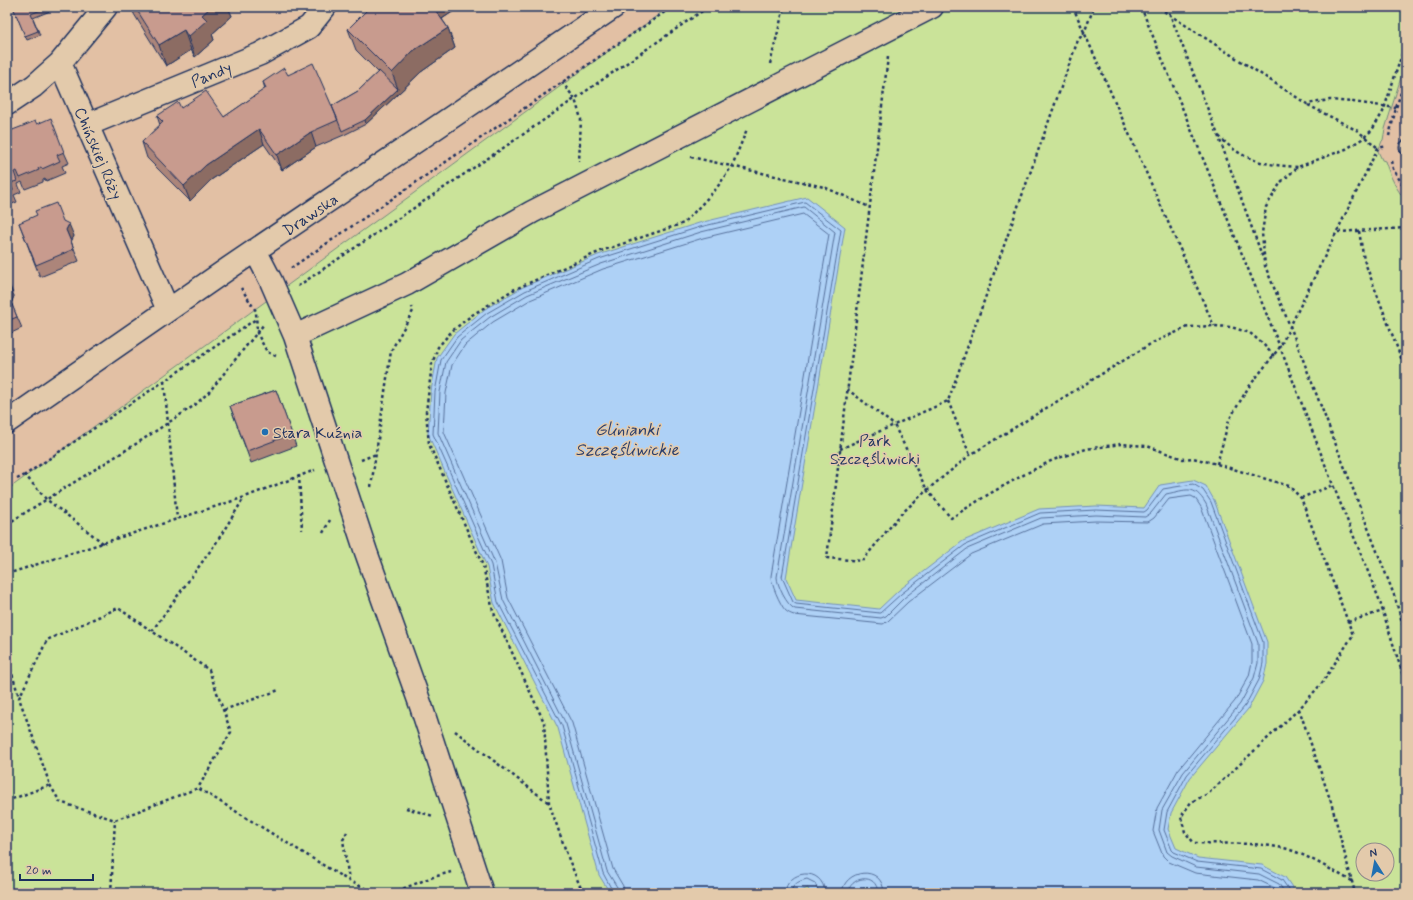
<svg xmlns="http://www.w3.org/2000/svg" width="1413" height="900" font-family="Mynerve,sans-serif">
<rect width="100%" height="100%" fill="#e2c0a4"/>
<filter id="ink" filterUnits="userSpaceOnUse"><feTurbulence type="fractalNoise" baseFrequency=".025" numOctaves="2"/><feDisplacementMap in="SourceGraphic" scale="8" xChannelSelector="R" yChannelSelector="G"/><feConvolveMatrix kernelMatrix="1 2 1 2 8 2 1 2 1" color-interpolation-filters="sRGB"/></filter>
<g filter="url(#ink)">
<path fill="#cae399" stroke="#72897c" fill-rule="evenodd" d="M 669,7 L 1406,7 L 1406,61 L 1385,129 L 1383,140 L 1382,141 L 1378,151 L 1382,160 L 1385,161 C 1390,176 1396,189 1406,201 L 1406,893 L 7,893 L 7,490 ZM 1363,850 L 1387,850 L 1387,874 L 1363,874 Z"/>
<path fill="#aed1f6" stroke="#7390b9" d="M 807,197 L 845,227 L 786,578 L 796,600 L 879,609 L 898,591 L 963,541 L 1039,509 L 1096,506 L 1144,508 L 1160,485 L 1193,480 L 1206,486 L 1214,500 L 1267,642 L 1267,664 L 1263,681 L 1248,709 L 1190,778 L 1171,813 L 1168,829 L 1176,848 L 1198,858 L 1262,865 L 1285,877 L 1296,893 L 870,893 L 867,887 L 852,893 L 810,893 L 808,888 L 796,893 L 610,893 L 599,875 L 558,728 L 494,603 L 487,567 L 428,434 L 431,391 L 437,358 L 454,334 L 485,309 L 523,287 L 598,255 L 699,223 Z"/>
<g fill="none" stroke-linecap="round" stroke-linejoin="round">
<path stroke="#56709b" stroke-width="1" d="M 613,893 L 612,890 L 603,873 L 562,726 L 498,602 L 491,565 L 433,434 L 435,392 L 441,360 L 457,337 L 487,313 L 525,291 L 599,259 L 700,227 L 805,202 L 841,230 L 782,577 L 793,602 L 796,604 L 880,613 L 901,594 L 965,545 L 1040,513 L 1096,510 L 1144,512 L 1147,510 L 1163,489 L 1193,484 L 1203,490 L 1211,502 L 1263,642 L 1263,663 L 1259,680 L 1245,706 L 1187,775 L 1167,812 L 1164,830 L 1172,850 L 1174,852 L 1197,862 L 1261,869 L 1282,880 L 1291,893
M 618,893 L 617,887 L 607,871 L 566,724 L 503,600 L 495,563 L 438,433 L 440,392 L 446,362 L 461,340 L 490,317 L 527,295 L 601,264 L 701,232 L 804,207 L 835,232 L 777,577 C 777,585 787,606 795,609 L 881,618 L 886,616 L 904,598 L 967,549 L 1041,518 L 1096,515 L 1145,517 L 1151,513 L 1166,494 C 1187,490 1194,484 1206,504 L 1258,643 L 1258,663 L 1254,678 L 1240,704 L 1183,773 L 1162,810 L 1159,830 L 1167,852 L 1172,856 L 1196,867 L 1259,874 L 1279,884 L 1285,893
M 624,893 L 623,886 L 613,869 L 572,723 L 508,598 L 501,561 L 444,432 L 446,393 L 452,365 L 465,345 L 493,322 L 530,300 L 603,269 L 703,238 L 803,214 L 829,234 L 771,576 C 771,584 780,604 785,610 C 788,613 791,614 794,615 L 883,624 L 888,621 L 908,602 L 971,554 L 1043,524 L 1096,521 L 1148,522 L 1154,518 L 1169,499 L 1191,496 L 1195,498 L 1201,507 L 1252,644 L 1252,662 L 1249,676 L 1235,701 L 1178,770 L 1157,808 L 1153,831 L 1163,856 L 1169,862 L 1195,873 L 1258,880 L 1275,888 L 1278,893
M 785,893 C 786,870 823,865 825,893
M 791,893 C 792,884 799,881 807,879 L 815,883 L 819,893
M 842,893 C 843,870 883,863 884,893
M 848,893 C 849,877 877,871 878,893"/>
<defs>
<path id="lane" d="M 1406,147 L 1406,148"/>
<path id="street" d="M 60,63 L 168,310
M 7,104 L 34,86 L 60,63 L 106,7
M 87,125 L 260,54 L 309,27 L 325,7
M 255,250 L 271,281 L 295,336 L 366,552 L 421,706 L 482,893
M 295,336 L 407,284 L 532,212 L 932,7
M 7,422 L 229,268 L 614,7"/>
</defs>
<use href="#lane" stroke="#1b2f5e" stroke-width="15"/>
<use href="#street" stroke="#1b2f5e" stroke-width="25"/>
<path stroke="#1b2f5e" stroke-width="2.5" stroke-dasharray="3 3" stroke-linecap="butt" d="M 1073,7 L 1214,326
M 1141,7 L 1280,347 L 1333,485 L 1379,599 L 1406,685
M 1167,7 L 1218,135 L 1264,261
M 1159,8 L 1307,104 L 1330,100 L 1353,102 L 1396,108
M 1406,42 L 1383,112 L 1372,130 L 1362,139 L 1346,149 L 1298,167 L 1281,182 L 1266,207 L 1262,233 L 1265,266 L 1290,326 L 1394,595 L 1406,635
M 888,57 L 827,558 L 862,561 L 900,515 L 927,490 L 970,455 L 1152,343 L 1188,327 L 1214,326 L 1231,327 L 1250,333 L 1263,344 L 1274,356
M 770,64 L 784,7
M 562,82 L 575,99 L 581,119 L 579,162
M 1308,105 L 1358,131 L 1378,148
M 1219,136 C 1242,161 1265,165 1298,167
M 1389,136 L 1396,108 L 1406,77
M 691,157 L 824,187 L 869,207
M 1391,161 L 1393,169 L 1406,190
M 1359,231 L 1364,260 L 1406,371
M 1338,232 L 1406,228
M 291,268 L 672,7
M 298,286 L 512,142 L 708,7
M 241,288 L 256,311 L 257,333 L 267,352 L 276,356
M 164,381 L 177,519
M 847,389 L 894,425 L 927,490 L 951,518 L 989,494 L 1027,473 L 1053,460 L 1086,449 L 1121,444 L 1147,446 L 1183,459 L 1193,458 L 1217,464 L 1289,486 L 1301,498 L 1353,635 L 1322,683 L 1299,709 L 1331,802 L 1355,893
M 948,401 L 970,455
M 840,449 L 948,401 L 1078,40 L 1084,33 L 1094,7
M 361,460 L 376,454
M 1217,464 L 1229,420 L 1248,388 L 1280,347 L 1378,148 L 1387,146
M 299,475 L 302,530
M 17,479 L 25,475
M 371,487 L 391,351 L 413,311 L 412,307
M 1301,498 L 1333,485
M 7,524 L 139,442 L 195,405 L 209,392 L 264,324
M 323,533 L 330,520
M 103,543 L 46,499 L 25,475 L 256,319
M 7,574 L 245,497 L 315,470
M 1348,622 L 1383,611
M 152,631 L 216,543 L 244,498
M 7,657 L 19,697
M 1299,709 L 1208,794 L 1191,802 L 1181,817 L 1185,832 L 1194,843 C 1223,844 1255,842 1283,848 C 1303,852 1334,872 1352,881
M 224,710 L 279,690
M 455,731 L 549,803
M 50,785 L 60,802 L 115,820 L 198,788 L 349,881 L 375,893
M 7,801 L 50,785 L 19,698 L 47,640 L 118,608 L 209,670 L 231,732 L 198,788
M 406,808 L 433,816
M 347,832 L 343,840 L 349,880
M 111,893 L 115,820
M 392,893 L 430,878 L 451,872
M 583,893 L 569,860 L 549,803 L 544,722 L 493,611 L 483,566 L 429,444 L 426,412 L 432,364 L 438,347 L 452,331 L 472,315 L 513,290 L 601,251 L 684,223 L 716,189 L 732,166 L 747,129"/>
<use href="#lane" stroke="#e3caab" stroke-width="12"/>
<use href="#street" stroke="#e3caab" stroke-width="22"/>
</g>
<path fill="#ac857a" stroke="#1b2f5e" d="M 13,7 L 48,7 L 50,11 L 33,18 L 40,35 L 27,40 Z
M 132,7 L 228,7 L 232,16 L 212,34 L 214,40 L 195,57 L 191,50 L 166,66 L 134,14 Z
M 365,7 L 460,7 L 442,19 L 448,28 L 455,48 L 421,72 L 399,93 L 366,124 L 344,135 L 316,147 L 282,170 L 264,144 L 211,180 L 190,201 L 147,158 L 142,142 L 160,125 L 157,116 L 181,108 L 224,117 L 265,89 L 263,82 L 288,75 L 332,106 L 358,91 L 378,72 L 356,50 L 348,29 L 367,11 Z
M 37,124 L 64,152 L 69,163 L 62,166 L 65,173 L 46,181 L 45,179 L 43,180 L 43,182 L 25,189 L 22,182 L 18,184 L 21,192 L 14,195 L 17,202 L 7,206 L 7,135 Z
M 63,221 L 74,236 L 71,241 L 79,261 L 40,277 L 19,223 Z
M 7,283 L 14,296 L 11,303 L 22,328 L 7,335 Z
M 276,390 L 296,446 L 251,463 L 230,406 Z"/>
<path fill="#8c6c63" stroke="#1b2f5e" d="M 211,7 L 228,7 L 232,16 L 212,34 L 214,40 L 195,57 L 188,37 L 202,15 Z
M 432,7 L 460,7 L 437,22 Z
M 448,28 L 455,48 L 421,72 L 399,93 L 366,124 L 365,120 L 398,89 L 392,73 L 413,51 Z
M 184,30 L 191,50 L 166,66 L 159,45 Z
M 259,129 L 264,144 L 211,180 L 190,201 L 184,186 L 206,165 Z
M 311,132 L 316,147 L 282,170 L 277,155 Z
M 69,224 L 74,236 L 71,242 L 66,230 Z
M 9,284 L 14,296 L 11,304 L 7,292 Z"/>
<path fill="#c89b8e" stroke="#1b2f5e" d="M 13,7 L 48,7 L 31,14 L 38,31 L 25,36 Z
M 135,7 L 211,7 L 202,15 L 207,20 L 188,37 L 184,30 L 159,45 Z
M 367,7 L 433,7 L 448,28 L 413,51 L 392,73 L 348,29 L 368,9 Z
M 313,63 L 338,120 L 311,132 L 277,155 L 259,129 L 206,165 L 184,186 L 142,142 L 163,122 L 157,116 L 178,102 L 181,108 L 206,91 L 224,117 L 266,88 L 263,82 L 284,68 L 288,75 Z
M 379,71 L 398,89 L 365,120 L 342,131 L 332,106 L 358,91 Z
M 51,118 L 64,152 L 57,155 L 60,161 L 42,169 L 41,167 L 38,168 L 39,170 L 20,178 L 17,171 L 14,172 L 17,181 L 10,183 L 13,190 L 7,192 L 7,135 L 11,134 L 10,131 L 23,126 L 35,121 L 37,124 Z
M 56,203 L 63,221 L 69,224 L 66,230 L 74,249 L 36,265 L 19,223 L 37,215 L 35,211 Z
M 7,283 L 9,284 L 7,291 Z
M 7,292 L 17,317 L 7,321 Z
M 276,390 L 292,434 L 247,451 L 230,406 Z"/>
</g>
<circle fill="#1f6fb2" stroke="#e3caab" stroke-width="1.5" cx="265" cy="432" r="4"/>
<g text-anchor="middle" stroke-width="3" stroke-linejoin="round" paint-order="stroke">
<g font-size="16" fill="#1b2f5e" stroke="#e3caab">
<text transform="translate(211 74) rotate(-22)" y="6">Pandy</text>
<text transform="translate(99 153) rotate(67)" y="6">Chińskiej Róży</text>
<text transform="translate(310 214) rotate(-34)" y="6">Drawska</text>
</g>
<g font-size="16" fill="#1b2f5e" stroke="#e3caab" text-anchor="start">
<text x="273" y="438">Stara Kuźnia</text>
</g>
<g font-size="16" fill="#243861" stroke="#e3caab">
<text x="875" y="446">Park<tspan x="875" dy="18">Szczęśliwicki</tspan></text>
</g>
<g font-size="17" font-style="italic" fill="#2a3f6d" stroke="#e3caab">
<text x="627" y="435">Glinianki<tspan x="627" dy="20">Szczęśliwickie</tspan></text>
</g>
</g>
<rect width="1413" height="900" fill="none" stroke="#e3caab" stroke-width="24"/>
<rect x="12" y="12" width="1389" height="876" fill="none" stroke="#1b2f5e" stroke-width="1.5" filter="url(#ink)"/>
<g transform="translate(1375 862) rotate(349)"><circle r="19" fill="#e3caab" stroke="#938c8c"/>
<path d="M0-3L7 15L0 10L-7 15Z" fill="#1f6fb2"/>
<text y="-6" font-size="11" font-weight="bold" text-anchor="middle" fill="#1b2f5e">N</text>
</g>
<path d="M20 874v6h73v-6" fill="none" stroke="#1b2f5e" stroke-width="2"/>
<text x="26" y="874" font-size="12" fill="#1b2f5e" stroke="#e3caab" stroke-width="3" paint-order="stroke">20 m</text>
</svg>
